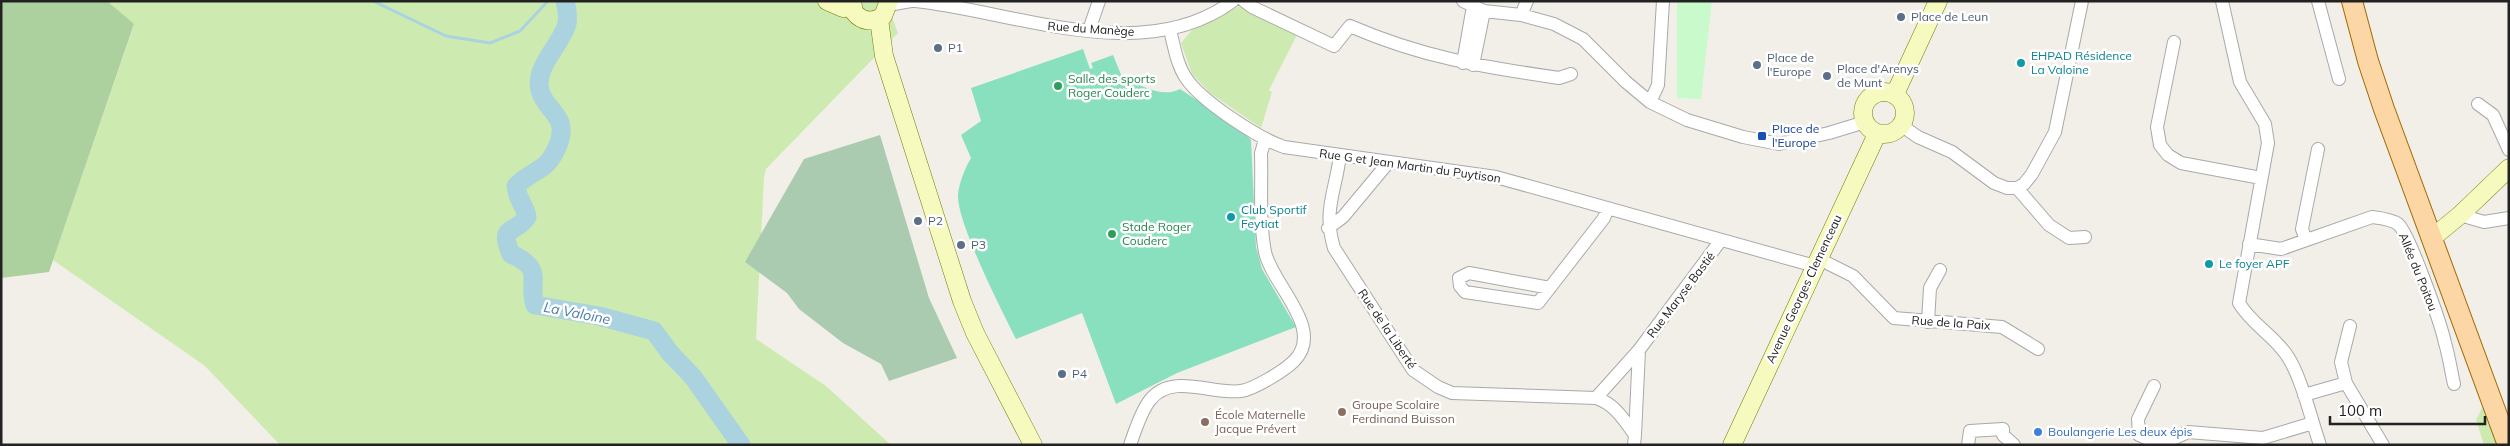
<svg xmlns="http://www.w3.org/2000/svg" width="2510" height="446" font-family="Mulish,sans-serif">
<rect width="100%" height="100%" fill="#f2efe9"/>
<path fill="#cdebb0" d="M 107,1 L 886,1 L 898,33 L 766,169 L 764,177 L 756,339 L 826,386 L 891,445 L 280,445 L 205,366 L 53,260 L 134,25 Z
M 1240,6 L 1297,35 L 1269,90 L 1272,92 L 1261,128 L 1210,93 L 1192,74 L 1181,43 L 1192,30 Z
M 2483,406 L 2488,407 L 2501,445 L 2484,445 L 2476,420 Z"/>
<path fill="#add19e" d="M 1,1 L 107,1 L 134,24 L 49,272 L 1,278 Z"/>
<path fill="#aacbaf" d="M 880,135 L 929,298 L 957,358 L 889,381 L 881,364 L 843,343 L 799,309 L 787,293 L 745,262 L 804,159 Z"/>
<path fill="#c8facc" d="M 1677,1 L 1712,1 L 1701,99 L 1677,98 Z"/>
<path fill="#88e0be" d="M 1083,49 L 1090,69 L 1093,68 L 1091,63 L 1113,55 L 1122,77 C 1139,84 1162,99 1180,89 L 1239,128 L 1251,140 L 1256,247 L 1262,269 L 1296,327 L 1177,373 L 1116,404 L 1082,313 L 1016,339 C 1002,311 957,223 958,195 C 959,183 965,168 971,158 L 961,135 L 981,121 L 971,88 Z"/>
<path fill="#aad3df" d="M 565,1 L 570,1 C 573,21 568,38 558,56 C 553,65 544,68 544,81 C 543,106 573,114 563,143 C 560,152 554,163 547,169 C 536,179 519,178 522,197 L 531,210 L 531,222 L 525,228 L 510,233 L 513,249 C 533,266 541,268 536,297 L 539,302 L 598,312 L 627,321 L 660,327 L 666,332 L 672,351 L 693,371 L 725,416 L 749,445 L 741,445 L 693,377 L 670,353 L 654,331 L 599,316 L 535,305 C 527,280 546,270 511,254 C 500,227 515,235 527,217 C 525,204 518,203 516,186 C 534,168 547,173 558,145 C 570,115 545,112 540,90 C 534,67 561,45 567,24 C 568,17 567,8 565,1 Z"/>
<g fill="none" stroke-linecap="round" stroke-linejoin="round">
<path stroke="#aad3df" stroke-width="3" d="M 373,1 L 446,36 L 490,43 L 520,31 L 548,1"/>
<path stroke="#aad3df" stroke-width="19" d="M 565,1 C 567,8 568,17 567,24 C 561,45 534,67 540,90 C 545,112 570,115 558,145 C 547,173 534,168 516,186 C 518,203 525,204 527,217 C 515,235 498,224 511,254 C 546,270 527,280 535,305 L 599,316 L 654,331 L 670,353 L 693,377 L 741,445"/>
<defs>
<path id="street" d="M 915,1 C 1014,11 1143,68 1233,1
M 1244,1 L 1252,7 L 1334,46 L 1350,26 C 1421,57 1483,67 1559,78 L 1571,74
M 1463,1 L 1484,11 L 1521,15 L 1554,24 L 1583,39 L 1626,82 L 1650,102 L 1687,120 L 1743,137 L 1779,144 L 1829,133 L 1865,122
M 2222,1 L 2240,82 L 2265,124 L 2268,143 L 2239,303 C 2252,325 2275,336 2288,357 C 2302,379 2311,419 2320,445
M 2318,1 L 2339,79
M 888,5 L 911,1
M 1521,15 L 1527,1
M 1089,30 L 1099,1
M 1170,30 C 1174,46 1177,65 1186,78 C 1201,101 1258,138 1284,147 L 1496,177 L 1815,266
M 2174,42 L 2157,127 L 2160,145 L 2168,155 L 2181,163 L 2261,178
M 1463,63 L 1473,6
M 1473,65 L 1484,11
M 1650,102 L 1658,85 L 1663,1
M 2478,104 L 2493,115 L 2509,150
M 1902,126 L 1918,137 L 1952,152 L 1994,183 L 2007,188 L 2017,188 L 2024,184 L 2032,174 L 2055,132 L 2082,1
M 1340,156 C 1335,193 1323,210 1334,248 L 1413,370 L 1438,387 L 1452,393 L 1596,398
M 2017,188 L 2049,225 L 2069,238 L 2085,237
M 2460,215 L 2484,222 L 2509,218
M 1328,228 L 1343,217 L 1388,163
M 2306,240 L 2302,229 L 2318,149
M 2249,244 L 2281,249 L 2372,217 C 2380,218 2391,219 2398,224 C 2409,233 2441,324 2445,343 C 2449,356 2451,371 2454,384
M 1819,259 L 1853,276 L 1894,318 L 2002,327 L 2038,349
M 1550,288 L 1469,273 L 1459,278 L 1460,286 L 1465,292 L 1538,303 L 1552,285 L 1604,218 L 1608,208
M 1928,322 L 1930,288 L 1940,270
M 2350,326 L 2341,362 L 2346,383 L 2383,445
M 1639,350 L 1721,240
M 2154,386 L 2138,419 L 2139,435 L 2153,441 L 2168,441 L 2188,432 L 2263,438 L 2313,423
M 2304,395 L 2346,383
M 1130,445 C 1135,431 1141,411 1150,400 C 1172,372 1212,395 1241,391 C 1254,389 1284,371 1294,361 C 1326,329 1272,285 1265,252 C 1259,220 1262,185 1261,153 L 1265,140
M 1634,445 L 1635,435 L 1639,350 L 1596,398 C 1615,404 1624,420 1635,435
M 1968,445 L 1970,431 L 2003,429 L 2003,435 L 2014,445"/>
<path id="secondary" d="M 827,1 L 843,8 L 852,7
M 852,1 L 854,12 C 862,22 873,23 883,16 L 889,1
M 879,19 L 884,56 L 962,301 L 975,333 L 1033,445
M1863 113a21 21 0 1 1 42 0a21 21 0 1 1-42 0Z
M 1895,94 L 1938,1
M 2432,238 L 2460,215 L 2509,168
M 1732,445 L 1877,134"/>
<path id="primary" d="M 2352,1 L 2368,61 L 2384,109 L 2508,445"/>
</defs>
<use href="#street" stroke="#a9a9a9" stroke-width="14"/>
<use href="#secondary" stroke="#707d05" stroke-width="19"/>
<use href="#primary" stroke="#a06b00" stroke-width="22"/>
<use href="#street" stroke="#fff" stroke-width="12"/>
<use href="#secondary" stroke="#f7fabf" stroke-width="18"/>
<use href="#primary" stroke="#fcd6a4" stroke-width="20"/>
</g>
<g fill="#5c6f8a" stroke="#fff" stroke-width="2">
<circle cx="1901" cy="17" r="5"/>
<circle cx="938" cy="48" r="5"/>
<circle cx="1757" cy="65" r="5"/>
<circle cx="1827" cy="76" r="5"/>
<circle cx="918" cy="221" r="5"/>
<circle cx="961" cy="245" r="5"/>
<circle cx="1062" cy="374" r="5"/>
</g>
<g fill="#0f9aa8" stroke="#fff" stroke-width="2">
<circle cx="2021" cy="63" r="5"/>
<circle cx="1231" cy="217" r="5"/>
<circle cx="2209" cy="264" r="5"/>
</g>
<g fill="#2e9e5b" stroke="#fff" stroke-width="2">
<circle cx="1058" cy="86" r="5"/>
<circle cx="1112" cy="234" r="5"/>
</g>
<rect fill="#1a4fb4" stroke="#fff" stroke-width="2" x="1757" y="131" width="10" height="10" rx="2.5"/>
<g fill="#8d6e63" stroke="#fff" stroke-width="2">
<circle cx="1342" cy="412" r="5"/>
<circle cx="1205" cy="422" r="5"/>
</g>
<circle fill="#3f7fe0" stroke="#fff" stroke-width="2" cx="2038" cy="432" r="5"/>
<g text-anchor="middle" stroke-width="5" stroke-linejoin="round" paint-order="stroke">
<g font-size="12" fill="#4e5e75" stroke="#fff" text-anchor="start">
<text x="1911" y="21">Place de Leun</text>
<text x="948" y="52">P1</text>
<text x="1767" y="62">Place de<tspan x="1767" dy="14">l'Europe</tspan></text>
<text x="1837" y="73">Place d'Arenys<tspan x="1837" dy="14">de Munt</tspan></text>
<text x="928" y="225">P2</text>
<text x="971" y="249">P3</text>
<text x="1072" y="378">P4</text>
</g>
<g font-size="12" fill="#222" stroke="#fff">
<text transform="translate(1091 29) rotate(4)" y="4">Rue du Manège</text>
<text transform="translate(1410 166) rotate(8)" y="4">Rue G et Jean Martin du Puytison</text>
<text transform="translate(2418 272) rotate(68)" y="4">Allée du Poitou</text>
<text transform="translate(1804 289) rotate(-65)" y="4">Avenue Georges Clemenceau</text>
<text transform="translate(1681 295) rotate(-53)" y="4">Rue Maryse Bastié</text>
<text transform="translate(1951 323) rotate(4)" y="4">Rue de la Paix</text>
<text transform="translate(1387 329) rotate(56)" y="4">Rue de la Liberté</text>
</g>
<g font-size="12" fill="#0d838f" stroke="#fff" text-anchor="start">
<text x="2031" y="60">EHPAD Résidence<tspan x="2031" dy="14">La Valoine</tspan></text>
<text x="1241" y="214">Club Sportif<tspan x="1241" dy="14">Feytiat</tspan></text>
<text x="2219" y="268">Le foyer APF</text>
</g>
<g font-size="12" fill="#27864d" stroke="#fff" text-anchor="start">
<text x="1068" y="83">Salle des sports<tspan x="1068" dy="14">Roger Couderc</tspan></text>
<text x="1122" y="231">Stade Roger<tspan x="1122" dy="14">Couderc</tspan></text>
</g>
<g font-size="12" fill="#164399" stroke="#fff" text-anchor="start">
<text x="1772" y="133">PIace de<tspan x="1772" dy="14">l'Europe</tspan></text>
</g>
<g font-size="12" fill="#785e54" stroke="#fff" text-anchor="start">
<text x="1352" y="409">Groupe Scolaire<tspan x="1352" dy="14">Ferdinand Buisson</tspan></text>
<text x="1215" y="419">École Maternelle<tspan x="1215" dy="14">Jacque Prévert</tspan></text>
</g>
<g font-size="12" fill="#366cbe" stroke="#fff" text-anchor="start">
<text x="2048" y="436">Boulangerie Les deux épis</text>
</g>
<g font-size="14" font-style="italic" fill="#4a7aab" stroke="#fff">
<text transform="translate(577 313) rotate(11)" y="5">La Valoine</text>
</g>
</g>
<rect width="2510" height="446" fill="none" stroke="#222222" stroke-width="5"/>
<path d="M2330 416v8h155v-8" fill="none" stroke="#222222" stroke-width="2.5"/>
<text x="2338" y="416" font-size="15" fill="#222222" stroke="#ffffff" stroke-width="4" paint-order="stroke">100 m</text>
</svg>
